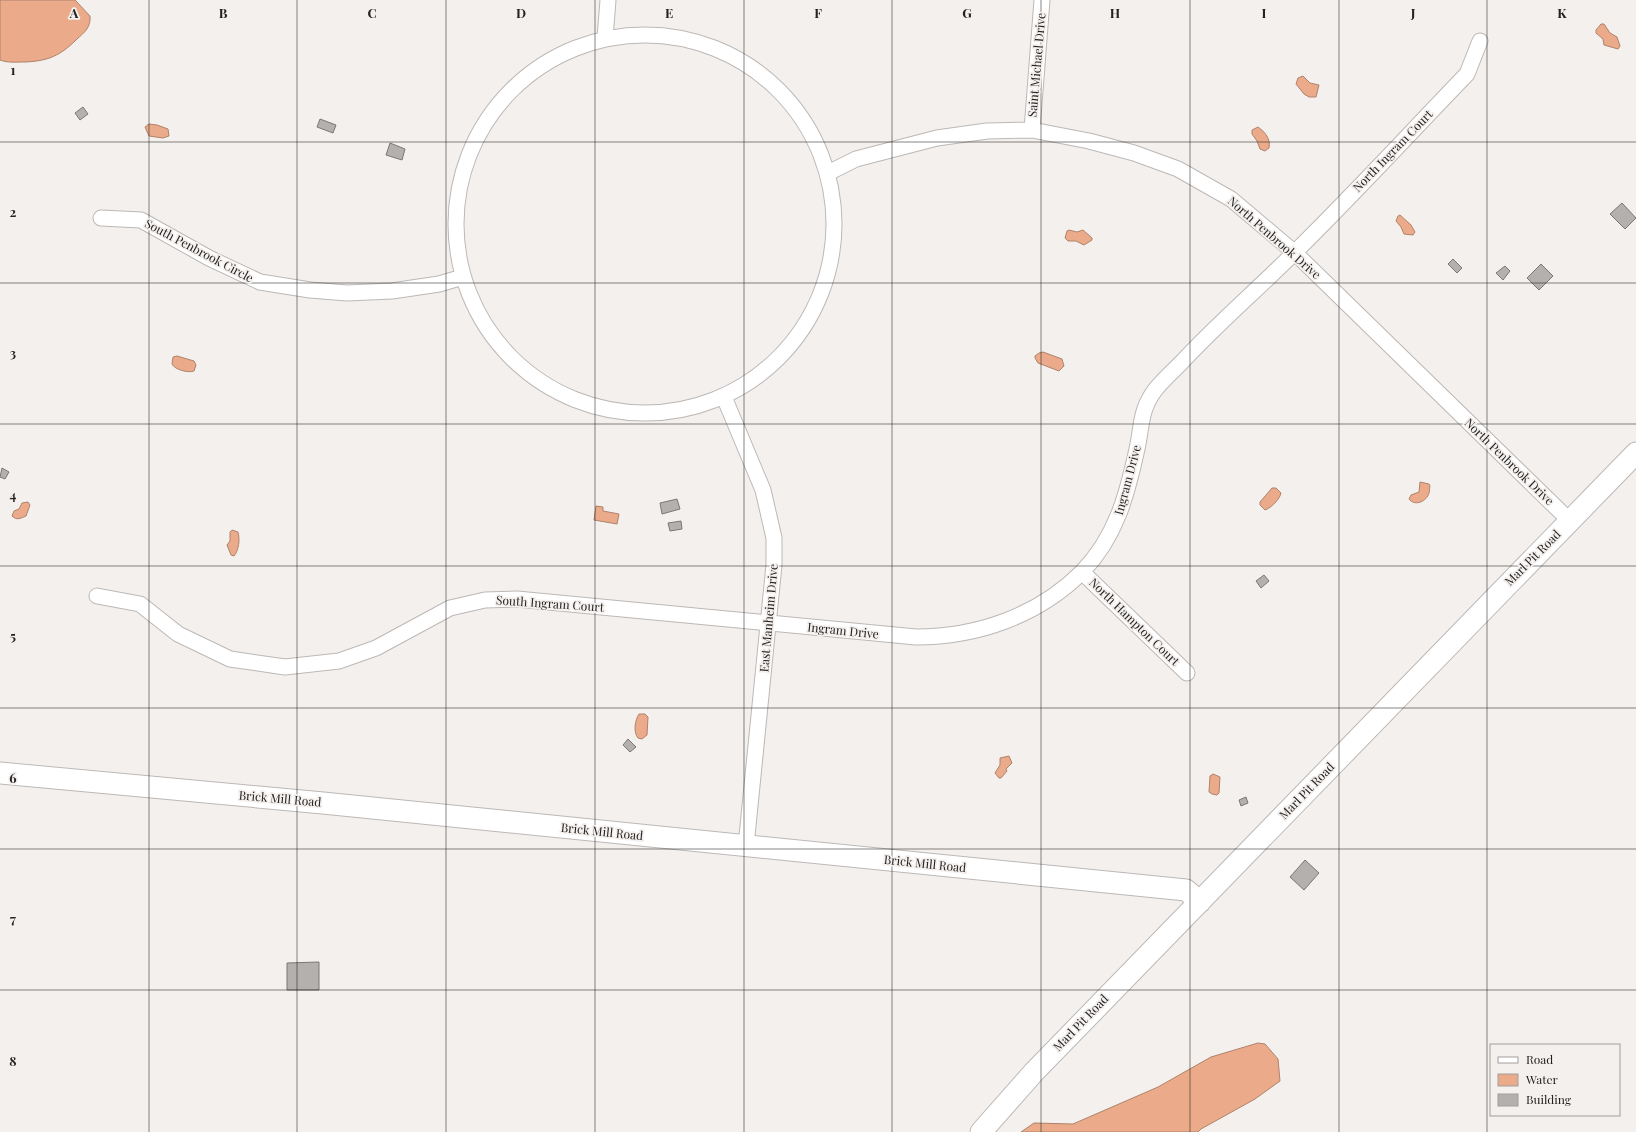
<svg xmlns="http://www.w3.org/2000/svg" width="1636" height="1132" font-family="'Playfair Display',serif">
<rect width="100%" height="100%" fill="#f4f0ee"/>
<path fill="#ebab8a" stroke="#af826a" d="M 0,0 L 75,0 L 90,16 C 91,27 85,32 77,39 C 60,56 48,61 25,62 C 16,62 8,63 0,60 Z
M 1601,24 L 1604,24 L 1610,33 L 1617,37 L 1620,46 L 1618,49 L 1604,45 L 1603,39 L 1596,33 L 1596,30 Z
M 1303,76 L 1310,83 L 1319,85 L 1316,97 L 1309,97 L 1304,94 L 1296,84 L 1298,78 Z
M 149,124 L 157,125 L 168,129 L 169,136 L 163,138 L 149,136 L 145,127 Z
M 1258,127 C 1265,132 1271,139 1269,148 L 1265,151 L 1260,149 L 1257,141 L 1252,134 L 1252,130 Z
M 1400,215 L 1411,225 L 1415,232 L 1413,235 L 1404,234 L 1401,227 L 1396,221 L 1398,216 Z
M 1069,230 L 1077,232 L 1083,230 L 1092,238 L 1092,240 L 1084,245 L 1076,241 L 1068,241 L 1065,238 L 1067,231 Z
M 1043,352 L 1062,359 L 1064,366 L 1059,371 L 1038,363 L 1035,358 L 1035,356 L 1039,353 Z
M 177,356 L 194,361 L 196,365 L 194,371 C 188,373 175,370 172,364 L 173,357 Z
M 1420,482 L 1429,484 L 1430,486 C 1429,489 1430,491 1429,493 C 1427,501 1415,507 1409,499 L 1411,495 L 1419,492 Z
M 1272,488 L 1276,488 L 1281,493 C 1280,499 1271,508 1265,510 L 1260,505 L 1260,502 Z
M 28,502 L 30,505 L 26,516 C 21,518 17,521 12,516 L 14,511 L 19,509 L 22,503 Z
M 596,506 L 603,507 L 603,511 L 619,514 L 617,524 L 594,520 Z
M 232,530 L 238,532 C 240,539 239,550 234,556 L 231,555 L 227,545 L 230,541 L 230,532 Z
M 639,714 L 645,714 L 648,717 L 647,735 L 642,739 L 638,738 C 633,732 635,720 639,714 Z
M 1009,756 L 1012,763 L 1006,769 L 1007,771 L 1001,778 L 999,778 L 995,773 L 1000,765 L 1000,758 Z
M 1213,774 L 1220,777 L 1219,793 L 1217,795 L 1212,794 L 1209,792 L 1210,776 Z
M 1258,1043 L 1265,1044 L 1278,1059 L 1280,1081 L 1255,1099 L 1201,1129 L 1198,1132 L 1021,1132 L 1034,1123 L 1073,1124 L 1158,1087 L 1211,1057 Z"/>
<path fill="#b4b0ae" stroke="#7b7776" d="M 83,107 L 88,114 L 80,120 L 75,113 Z
M 320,119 L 336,125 L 333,133 L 317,127 Z
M 390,143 L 405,149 L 402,160 L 386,155 Z
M 1622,203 L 1636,218 L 1625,229 L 1610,214 Z
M 1453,259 L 1462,268 L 1457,273 L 1448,264 Z
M 1541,264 L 1553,276 L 1539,290 L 1527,278 Z
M 1505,266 L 1510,271 L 1503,280 L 1496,273 Z
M 2,468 L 9,472 L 5,479 L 0,477 Z
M 677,499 L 680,509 L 662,514 L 660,503 Z
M 681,521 L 682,529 L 670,531 L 668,523 Z
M 1264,575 L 1269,581 L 1261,588 L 1256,581 Z
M 628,739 L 636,747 L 630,752 L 623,745 Z
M 1246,797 L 1248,803 L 1241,806 L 1239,800 Z
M 1305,860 L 1319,873 L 1304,890 L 1290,877 Z
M 319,962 L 319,990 L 287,990 L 287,963 Z"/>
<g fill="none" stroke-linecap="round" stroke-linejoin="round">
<defs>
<path id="street" d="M456 224a189 189 0 1 1 378 0a189 189 0 1 1-378 0Z
M 605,38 L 608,0
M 1032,130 L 1042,0
M 828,173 L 856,159 L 937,138 L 987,131 L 1032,130 L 1089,141 L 1134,153 L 1178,169 L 1231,199 L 1295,253 L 1570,521
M 101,218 L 141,220 L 209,258 L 260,282 L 310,290 L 347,293 L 392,291 L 439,284 L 463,277
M 724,397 L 763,490 L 774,538 L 774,565 L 746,846
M 1082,572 L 1187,673
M 97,596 L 140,604 L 178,634 L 230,659 L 285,667 L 339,661 L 376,648 L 450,608 L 485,600 L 517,599 L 916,637 C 977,637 1038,616 1082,572 C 1116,537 1127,495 1137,449 C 1142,426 1140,410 1155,390 C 1163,380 1172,372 1181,363 C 1217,324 1257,290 1294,253 C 1353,195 1410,133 1467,74 L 1480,41"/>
<path id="secondary" d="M 0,773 L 323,803 L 1186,890 L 1200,902
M 981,1132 L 1034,1072 L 1636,453"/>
</defs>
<use href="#street" stroke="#bcb8b6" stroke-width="17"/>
<use href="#secondary" stroke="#bcb8b6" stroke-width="23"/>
<use href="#street" stroke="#fff" stroke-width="15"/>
<use href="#secondary" stroke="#fff" stroke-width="21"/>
</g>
<path fill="none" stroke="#232121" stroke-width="1" stroke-opacity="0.55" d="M 149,0 L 149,1132M 297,0 L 297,1132M 446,0 L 446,1132M 595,0 L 595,1132M 744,0 L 744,1132M 892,0 L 892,1132M 1041,0 L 1041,1132M 1190,0 L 1190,1132M 1339,0 L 1339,1132M 1487,0 L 1487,1132M 0,142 L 1636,142M 0,283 L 1636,283M 0,424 L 1636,424M 0,566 L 1636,566M 0,708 L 1636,708M 0,849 L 1636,849M 0,990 L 1636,990"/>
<g text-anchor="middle" stroke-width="3.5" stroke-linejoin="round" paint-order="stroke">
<g font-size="12" fill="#232121" stroke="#f4f0ee">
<text transform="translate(1037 65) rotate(-85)" y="4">Saint Michael Drive</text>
<text transform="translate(1393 151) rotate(-46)" y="4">North Ingram Court</text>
<text transform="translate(1274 238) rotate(41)" y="4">North Penbrook Drive</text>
<text transform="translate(199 251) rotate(28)" y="4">South Penbrook Circle</text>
<text transform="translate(1509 462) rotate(44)" y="4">North Penbrook Drive</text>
<text transform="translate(1128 480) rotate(-75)" y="4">Ingram Drive</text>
<text transform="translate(1533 558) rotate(-45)" y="4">Marl Pit Road</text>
<text transform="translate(550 604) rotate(4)" y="4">South Ingram Court</text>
<text transform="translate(769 618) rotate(-85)" y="4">East Manheim Drive</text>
<text transform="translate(1134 622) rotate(44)" y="4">North Hampton Court</text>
<text transform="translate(843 631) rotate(6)" y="4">Ingram Drive</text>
<text transform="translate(1307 791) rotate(-46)" y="4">Marl Pit Road</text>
<text transform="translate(280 799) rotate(5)" y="4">Brick Mill Road</text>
<text transform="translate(602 832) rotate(6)" y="4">Brick Mill Road</text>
<text transform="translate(925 864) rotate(6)" y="4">Brick Mill Road</text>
<text transform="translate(1081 1023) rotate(-46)" y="4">Marl Pit Road</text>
</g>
</g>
<g font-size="13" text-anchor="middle" font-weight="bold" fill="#232121" stroke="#f4f0ee" stroke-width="3.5" stroke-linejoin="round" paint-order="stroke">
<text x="74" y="18">A</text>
<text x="223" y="18">B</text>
<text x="372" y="18">C</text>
<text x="521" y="18">D</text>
<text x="669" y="18">E</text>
<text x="818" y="18">F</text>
<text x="967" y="18">G</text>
<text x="1115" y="18">H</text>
<text x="1264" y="18">I</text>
<text x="1413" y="18">J</text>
<text x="1562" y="18">K</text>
<text x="13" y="75">1</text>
<text x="13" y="217">2</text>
<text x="13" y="358">3</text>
<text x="13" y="500">4</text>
<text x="13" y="641">5</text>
<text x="13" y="783">6</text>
<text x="13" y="924">7</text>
<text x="13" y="1066">8</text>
</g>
<rect x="1490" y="1044" width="130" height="72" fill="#f4f0ee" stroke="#a09d9c"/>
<rect x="1498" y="1057" width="20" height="6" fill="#ffffff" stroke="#a09d9c"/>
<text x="1526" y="1064" font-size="12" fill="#232121">Road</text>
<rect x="1498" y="1074" width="20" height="12" fill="#ebab8a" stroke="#a09d9c"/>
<text x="1526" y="1084" font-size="12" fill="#232121">Water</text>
<rect x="1498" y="1094" width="20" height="12" fill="#b4b0ae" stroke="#a09d9c"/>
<text x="1526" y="1104" font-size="12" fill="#232121">Building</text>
</svg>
